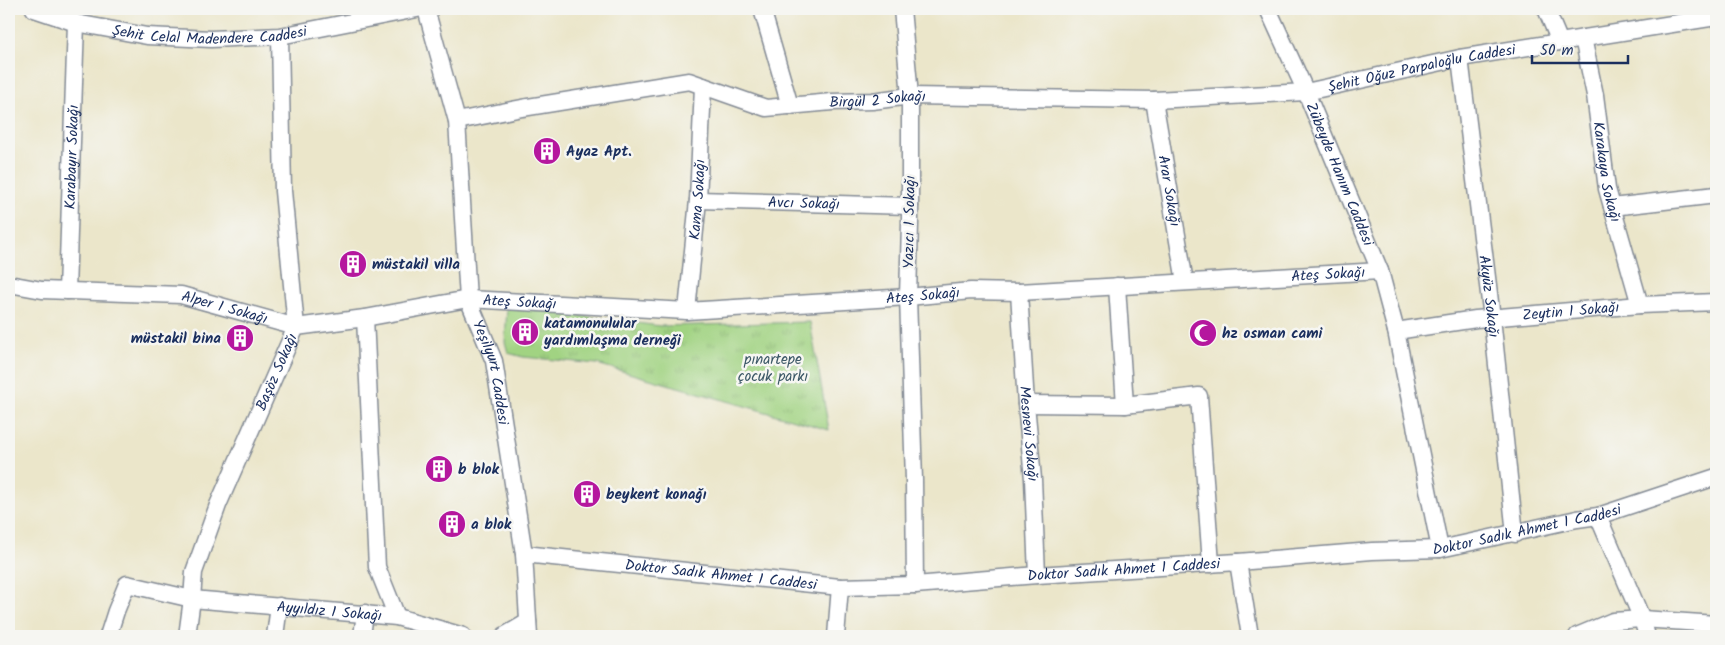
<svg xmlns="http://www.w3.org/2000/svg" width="1725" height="645" font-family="Kalam,sans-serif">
<defs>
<pattern id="park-tufts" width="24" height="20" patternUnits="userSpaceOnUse" patternTransform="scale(1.25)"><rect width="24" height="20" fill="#a1d382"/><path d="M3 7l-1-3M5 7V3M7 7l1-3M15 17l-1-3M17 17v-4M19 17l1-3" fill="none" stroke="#8ab573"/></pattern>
</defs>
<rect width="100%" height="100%" fill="#f6f6f2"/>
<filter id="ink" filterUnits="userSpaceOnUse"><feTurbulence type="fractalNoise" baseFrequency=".02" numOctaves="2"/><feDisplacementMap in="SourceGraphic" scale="10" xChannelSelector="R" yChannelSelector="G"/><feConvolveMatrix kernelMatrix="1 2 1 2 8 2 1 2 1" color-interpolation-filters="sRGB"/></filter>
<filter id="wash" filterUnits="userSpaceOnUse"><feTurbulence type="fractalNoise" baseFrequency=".0096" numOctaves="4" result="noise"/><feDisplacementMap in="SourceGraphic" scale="20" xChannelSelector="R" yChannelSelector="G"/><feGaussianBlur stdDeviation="1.12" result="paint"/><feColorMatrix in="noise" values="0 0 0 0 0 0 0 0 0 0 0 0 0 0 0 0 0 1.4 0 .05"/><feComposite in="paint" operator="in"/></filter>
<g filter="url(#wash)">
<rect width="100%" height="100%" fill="#ebe6ca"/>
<path fill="url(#park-tufts)" stroke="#5e8170" d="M 507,306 L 660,326 L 810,322 L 829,430 L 597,364 L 523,357 L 508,353 L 505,342 Z"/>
</g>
<g filter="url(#ink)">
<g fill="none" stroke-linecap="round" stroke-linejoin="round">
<defs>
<g id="minor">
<path id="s1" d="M 34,9 L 76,23 L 147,36 L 211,39 L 280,36 L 417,9"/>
<path id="s2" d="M 426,9 L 457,121 L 468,299 L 494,361 L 524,554 L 529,636"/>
<path d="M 762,9 L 790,106"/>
<path d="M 902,9 L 910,96 L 910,223 L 908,297 L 914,480 L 915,585"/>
<path id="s3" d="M 1268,9 L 1306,92 L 1380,271 L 1396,331 L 1440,549"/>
<path d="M 1546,9 L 1560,42"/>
<path id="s4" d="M 1583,38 L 1595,95 L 1607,189 L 1640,305"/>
<path id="s5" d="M 1460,58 L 1492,318 L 1515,534"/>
<path id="s6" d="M 1154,100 L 1185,282"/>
<path id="s7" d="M 457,121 L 522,108 L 689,81 L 766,108 L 832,102 L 872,101 L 910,96 L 1154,100 L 1306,92 L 1460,58 L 1716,17"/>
<path id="s8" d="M 698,200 L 910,206"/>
<path d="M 1612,207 L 1716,195"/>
<path id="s9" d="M 9,284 L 42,290 L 181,295 L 296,327 L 365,318 L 468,299 L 687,311 L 908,297 L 971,291 L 1019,292 L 1380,271"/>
<path d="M 1117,286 L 1125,405"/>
<path id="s10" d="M 67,291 L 76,23"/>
<path id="s11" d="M 1019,292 L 1026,404 L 1033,479 L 1037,575"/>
<path id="s12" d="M 687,311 L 698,200 L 703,86"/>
<path d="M 365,318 L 377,567 L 397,617"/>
<path id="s13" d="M 1396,331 L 1476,319 L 1640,305 L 1716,302"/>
<path d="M 1026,404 L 1125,405 L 1199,396 L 1211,564"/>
<path d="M 1598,516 L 1642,619 L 1647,636"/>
<path id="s14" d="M 524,554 L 840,587 L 915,585 L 1037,575 L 1238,562 L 1372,551 L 1440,549 L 1577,519 L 1598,516 L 1716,477"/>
<path d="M 1238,562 L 1250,636"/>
<path id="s15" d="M 108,636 L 116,611 L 127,584 L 192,599 L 397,617 L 463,636"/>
<path id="s16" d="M 187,636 L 192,599 L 194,572 L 218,505 L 296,327 L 283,191 L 280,36"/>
<path d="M 275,636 L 279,606"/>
<path d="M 362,636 L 365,613"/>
<path d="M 504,636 L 528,622"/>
<path d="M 836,636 L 840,587"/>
<path d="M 1577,636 L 1613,621 L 1642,619 L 1716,624"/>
</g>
</defs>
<use href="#minor" stroke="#838a94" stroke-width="19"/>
<use href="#minor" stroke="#fff" stroke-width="16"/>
</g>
</g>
<defs>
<symbol id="building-disc" viewBox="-11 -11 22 22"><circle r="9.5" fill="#b5179e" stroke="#f6f6f2"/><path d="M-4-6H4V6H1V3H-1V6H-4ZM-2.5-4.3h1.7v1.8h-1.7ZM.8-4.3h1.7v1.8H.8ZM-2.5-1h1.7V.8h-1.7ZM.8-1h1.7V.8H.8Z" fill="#fff"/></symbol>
<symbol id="mosque-disc" viewBox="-11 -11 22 22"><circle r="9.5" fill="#b5179e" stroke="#f6f6f2"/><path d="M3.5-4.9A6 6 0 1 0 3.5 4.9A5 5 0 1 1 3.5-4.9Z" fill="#fff"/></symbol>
</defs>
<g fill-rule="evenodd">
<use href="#building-disc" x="531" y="135" width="32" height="32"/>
<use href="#building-disc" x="337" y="248" width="32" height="32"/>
<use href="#building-disc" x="509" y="316" width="32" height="32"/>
<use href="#mosque-disc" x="1187" y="317" width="32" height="32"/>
<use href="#building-disc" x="224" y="322" width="32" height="32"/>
<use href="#building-disc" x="423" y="453" width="32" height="32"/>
<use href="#building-disc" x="571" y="478" width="32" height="32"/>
<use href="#building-disc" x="436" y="508" width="32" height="32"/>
</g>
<g text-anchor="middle" stroke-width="5" stroke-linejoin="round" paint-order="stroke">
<g font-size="15" fill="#1b2f5e" stroke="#f6f6f2">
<text dy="5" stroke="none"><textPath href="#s1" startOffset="179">Şehit Celal Madendere Caddesi</textPath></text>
<text dy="5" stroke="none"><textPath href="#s7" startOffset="976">Şehit Oğuz Parpaloğlu Caddesi</textPath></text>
<text dy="5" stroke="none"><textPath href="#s7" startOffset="429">Birgül 2 Sokağı</textPath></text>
<text dy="5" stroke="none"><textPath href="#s10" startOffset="134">Karabayır Sokağı</textPath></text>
<text dy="5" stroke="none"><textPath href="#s4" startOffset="136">Karakaya Sokağı</textPath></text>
<text dy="5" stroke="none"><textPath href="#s3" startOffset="180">Zübeyde Hanım Caddesi</textPath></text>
<text dy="5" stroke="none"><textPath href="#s6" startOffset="92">Arar Sokağı</textPath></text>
<text dy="5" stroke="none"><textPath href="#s12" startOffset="112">Kama Sokağı</textPath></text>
<text dy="5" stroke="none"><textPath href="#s8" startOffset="106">Avcı Sokağı</textPath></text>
<text transform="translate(909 222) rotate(-89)" y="5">Yazıcı 1 Sokağı</text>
<text dy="5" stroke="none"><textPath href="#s9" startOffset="1328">Ateş Sokağı</textPath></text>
<text dy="5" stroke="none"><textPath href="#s9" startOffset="922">Ateş Sokağı</textPath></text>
<text dy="5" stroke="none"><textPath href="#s5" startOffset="240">Akyüz Sokağı</textPath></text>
<text dy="5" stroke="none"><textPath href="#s9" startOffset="518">Ateş Sokağı</textPath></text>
<text dy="5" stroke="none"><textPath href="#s9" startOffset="218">Alper 1 Sokağı</textPath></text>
<text dy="5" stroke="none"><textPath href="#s13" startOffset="176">Zeytin 1 Sokağı</textPath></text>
<text dy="5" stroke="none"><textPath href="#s16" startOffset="281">Başöz Sokağı</textPath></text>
<text dy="5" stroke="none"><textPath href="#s2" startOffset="372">Yeşilyurt Caddesi</textPath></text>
<text dy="5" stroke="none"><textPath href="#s11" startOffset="142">Mesnevi Sokağı</textPath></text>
<text dy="5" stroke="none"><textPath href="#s14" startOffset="1008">Doktor Sadık Ahmet 1 Caddesi</textPath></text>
<text dy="5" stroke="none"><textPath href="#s14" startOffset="602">Doktor Sadık Ahmet 1 Caddesi</textPath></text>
<text dy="5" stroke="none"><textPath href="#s14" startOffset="198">Doktor Sadık Ahmet 1 Caddesi</textPath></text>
<text dy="5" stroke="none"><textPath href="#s15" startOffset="260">Ayyıldız 1 Sokağı</textPath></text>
</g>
<g font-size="15" font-weight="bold" fill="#1b2f5e" stroke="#f6f6f2" text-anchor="start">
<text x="566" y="156">Ayaz Apt.</text>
<text x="372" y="269">müstakil villa</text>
<text x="544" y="328">katamonulular<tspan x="544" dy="17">yardımlaşma derneği</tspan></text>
<text x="1222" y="338">hz osman cami</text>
<text x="221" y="343" text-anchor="end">müstakil bina</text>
<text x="458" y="474">b blok</text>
<text x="606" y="499">beykent konağı</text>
<text x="471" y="529">a blok</text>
</g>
<g font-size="15" fill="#3c5867" stroke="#f6f6f2">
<text x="773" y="364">pınartepe<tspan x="773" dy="17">çocuk parkı</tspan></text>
</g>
</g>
<rect width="1725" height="645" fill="none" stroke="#f6f6f2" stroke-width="30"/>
<path d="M1532 55v8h96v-8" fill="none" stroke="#1b2f5e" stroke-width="2.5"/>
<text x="1540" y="55" font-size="15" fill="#1b2f5e" stroke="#f6f6f2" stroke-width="4" paint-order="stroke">50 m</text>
</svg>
